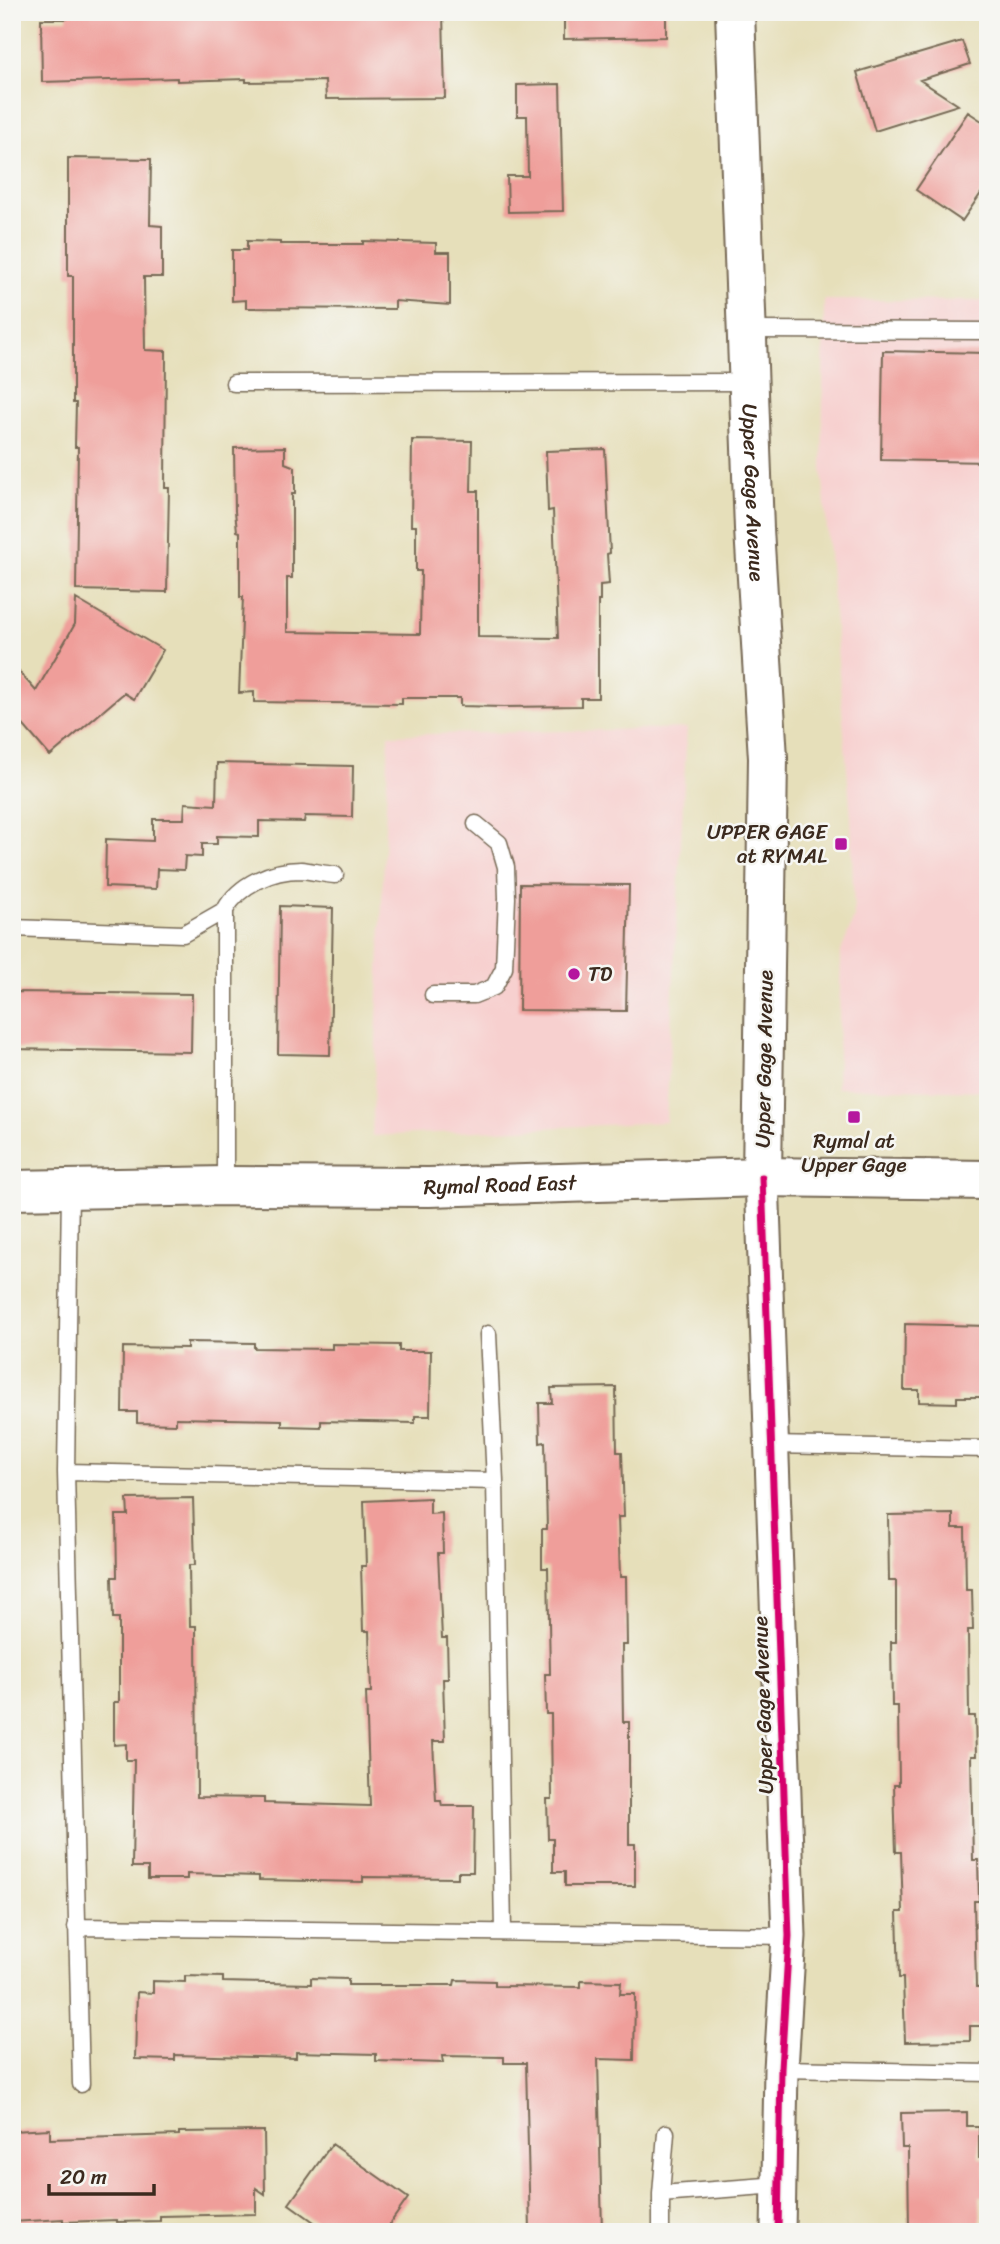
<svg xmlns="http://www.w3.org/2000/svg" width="1000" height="2244" font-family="Sriracha,sans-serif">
<rect width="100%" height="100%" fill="#f6f6f2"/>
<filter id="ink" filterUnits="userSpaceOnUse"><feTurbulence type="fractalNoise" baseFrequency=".0143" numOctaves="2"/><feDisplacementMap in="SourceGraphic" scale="14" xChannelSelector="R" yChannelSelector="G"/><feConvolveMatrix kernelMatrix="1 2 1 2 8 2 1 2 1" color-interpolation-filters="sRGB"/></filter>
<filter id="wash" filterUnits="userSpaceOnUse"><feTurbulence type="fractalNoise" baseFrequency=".00686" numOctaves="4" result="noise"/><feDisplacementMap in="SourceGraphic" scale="28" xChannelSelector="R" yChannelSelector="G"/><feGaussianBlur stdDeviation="1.57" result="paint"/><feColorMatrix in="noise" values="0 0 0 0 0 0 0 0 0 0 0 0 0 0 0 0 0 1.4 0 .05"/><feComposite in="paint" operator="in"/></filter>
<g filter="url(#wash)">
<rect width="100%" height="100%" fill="#e6dfba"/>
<path fill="#f7d0cf" d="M 824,300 L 988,301 L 988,1091 L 837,1088 L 841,951 L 854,918 L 851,817 L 822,469 Z
M 687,728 L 666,1122 L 372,1136 L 389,735 Z"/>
<g id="blocks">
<path fill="#ef9e9a" d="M 67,12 L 443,12 L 445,98 L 326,99 L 325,81 L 246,82 L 246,79 L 177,81 L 177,78 L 42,82 L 41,19 L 67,19 Z
M 564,12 L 666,12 L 666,37 L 564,39 Z
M 962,41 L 970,64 L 920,80 L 958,105 L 875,131 L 857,72 Z
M 560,84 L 563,211 L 508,212 L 507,176 L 528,176 L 527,116 L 517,116 L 517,85 Z
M 968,112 L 988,125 L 988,183 L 962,221 L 916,190 Z
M 68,158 L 151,159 L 150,225 L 162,226 L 162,277 L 144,277 L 145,350 L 166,351 L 165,488 L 169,488 L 167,592 L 76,590 L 78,447 L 75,447 L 76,403 L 73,403 L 73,276 L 68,276 Z
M 247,241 L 280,242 L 280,244 L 363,244 L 363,241 L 436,243 L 436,252 L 450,252 L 450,305 L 395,301 L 395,309 L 246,308 L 246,300 L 232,301 L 232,250 L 247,250 Z
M 883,351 L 988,353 L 988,462 L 881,460 Z
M 412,440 L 472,441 L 471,491 L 478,491 L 478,637 L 558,638 L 553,510 L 548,511 L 546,451 L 605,449 L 610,553 L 607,554 L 609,584 L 600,585 L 600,601 L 598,601 L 598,698 L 581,698 L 581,706 L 504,707 L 460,706 L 460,698 L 402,698 L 402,704 L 254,702 L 254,692 L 239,693 L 243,597 L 240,597 L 240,532 L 237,531 L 235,511 L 234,448 L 285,447 L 285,463 L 295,467 L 295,494 L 292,494 L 292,578 L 287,578 L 287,632 L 420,634 L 421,571 L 416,571 L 416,526 L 411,526 Z
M 76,599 L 163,650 L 134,699 L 124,693 L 50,756 L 12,712 L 12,664 L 36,691 L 75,624 Z
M 217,763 L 353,766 L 352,817 L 305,816 L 304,822 L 259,821 L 259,837 L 217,836 L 217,844 L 202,844 L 202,857 L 185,856 L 184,870 L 157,869 L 156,889 L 105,887 L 106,839 L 153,841 L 153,819 L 184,819 L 185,803 L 216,805 Z
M 520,884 L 629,885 L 626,1011 L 519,1010 Z
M 280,906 L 333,908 L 330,1055 L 278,1054 Z
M 13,992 L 192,994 L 191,1052 L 12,1049 Z
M 905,1324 L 988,1326 L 988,1397 L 957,1397 L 957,1403 L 919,1402 L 919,1390 L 904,1390 Z
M 187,1342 L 254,1343 L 254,1348 L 332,1349 L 332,1344 L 399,1345 L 399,1351 L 431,1351 L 430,1416 L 415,1416 L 415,1423 L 321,1421 L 321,1427 L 282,1426 L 282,1420 L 176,1418 L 176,1424 L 137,1423 L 137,1412 L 122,1412 L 123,1347 L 187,1348 Z
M 616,1387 L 617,1452 L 622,1452 L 624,1517 L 618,1517 L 620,1577 L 626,1577 L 627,1645 L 622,1645 L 623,1722 L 629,1722 L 629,1844 L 635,1844 L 635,1886 L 565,1886 L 565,1872 L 553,1872 L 553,1839 L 548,1839 L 547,1799 L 552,1799 L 551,1714 L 546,1714 L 545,1674 L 550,1674 L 548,1568 L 542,1568 L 542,1529 L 547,1529 L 545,1442 L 540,1443 L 539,1403 L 552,1403 L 551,1388 Z
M 193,1498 L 195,1565 L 189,1565 L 190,1626 L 196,1626 L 197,1797 L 264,1798 L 264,1803 L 370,1806 L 366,1692 L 371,1692 L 369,1631 L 363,1631 L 361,1566 L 366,1566 L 364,1501 L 430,1498 L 430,1514 L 442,1513 L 443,1553 L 438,1553 L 442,1638 L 447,1638 L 448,1679 L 443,1679 L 445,1741 L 433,1741 L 436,1801 L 441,1801 L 442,1806 L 474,1806 L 473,1872 L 458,1872 L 458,1878 L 363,1877 L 363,1882 L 259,1880 L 259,1876 L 187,1874 L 187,1879 L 148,1879 L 148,1867 L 132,1867 L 134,1760 L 126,1760 L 126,1744 L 114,1745 L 114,1702 L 119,1702 L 119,1618 L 113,1618 L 112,1577 L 117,1577 L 116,1515 L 128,1515 L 127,1499 Z
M 953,1514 L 953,1528 L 965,1528 L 966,1590 L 972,1590 L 973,1630 L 968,1630 L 969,1716 L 975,1716 L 976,1756 L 971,1756 L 973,1860 L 978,1860 L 979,1901 L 974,1901 L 976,1987 L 981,1987 L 982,2026 L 970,2026 L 970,2041 L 905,2042 L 903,1978 L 899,1978 L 897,1912 L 903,1912 L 901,1852 L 896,1852 L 894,1785 L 899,1785 L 898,1706 L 892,1706 L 891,1642 L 896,1642 L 896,1581 L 889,1581 L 888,1515 Z
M 185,1976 L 223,1977 L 223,1982 L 311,1984 L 311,1978 L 348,1979 L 348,1985 L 454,1985 L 455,1980 L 495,1981 L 495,1986 L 581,1987 L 581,1981 L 621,1982 L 620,1994 L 635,1994 L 634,2060 L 598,2059 L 602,2232 L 530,2232 L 526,2063 L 504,2063 L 504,2057 L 442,2056 L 443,2063 L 376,2061 L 376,2054 L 296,2052 L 296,2058 L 175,2055 L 175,2060 L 135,2059 L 137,1992 L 153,1993 L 153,1981 L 185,1982 Z
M 967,2112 L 967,2126 L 979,2126 L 979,2158 L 985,2158 L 986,2196 L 980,2196 L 981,2232 L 909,2232 L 908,2148 L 902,2148 L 901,2113 Z
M 50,2129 L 50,2139 L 179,2135 L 179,2132 L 264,2131 L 265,2194 L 256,2188 L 256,2214 L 160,2216 L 160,2221 L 117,2222 L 117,2220 L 63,2222 L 63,2219 L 12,2222 L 12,2131 Z
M 332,2144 L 408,2198 L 384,2232 L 328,2232 L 289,2204 Z"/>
</g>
</g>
<g filter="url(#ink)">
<use href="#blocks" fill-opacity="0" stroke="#776955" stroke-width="2"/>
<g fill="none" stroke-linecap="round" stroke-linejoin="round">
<defs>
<path id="service" d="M 746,330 L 988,331
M 234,383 L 748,382
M 12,928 L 183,934 L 225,910
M 433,995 L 474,995 L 494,987 L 504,968 L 507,898 L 506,867 L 499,843 L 476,824
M 225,1186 L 225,910 C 239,884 272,870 301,870 C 312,871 324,874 335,875
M 70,1190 L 66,1472 L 81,2084
M 488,1334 L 495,1481 L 503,1931
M 770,1445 L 988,1449
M 66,1472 L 495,1481
M 76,1927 L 789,1936
M 781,2069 L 988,2073
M 661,2194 L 778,2185
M 661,2232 L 661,2194 L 666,2133"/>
<path id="minor" d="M 762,1177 L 789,1936 L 781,2069 L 778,2232"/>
<g id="secondary">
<path id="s1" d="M 735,12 L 754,529 L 768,758 L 762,1177"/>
<path id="s2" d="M 12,1190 L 225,1186 L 429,1187 L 762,1177 L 988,1180"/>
</g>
</defs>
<use href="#service" stroke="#776955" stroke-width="19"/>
<use href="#minor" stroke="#776955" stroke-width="37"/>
<use href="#secondary" stroke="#776955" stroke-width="42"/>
<use href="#service" stroke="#fff" stroke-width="16"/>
<use href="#minor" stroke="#fff" stroke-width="33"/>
<use href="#secondary" stroke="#fff" stroke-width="38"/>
<defs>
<path id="cycleway" d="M 762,1177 L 789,1936 L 781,2069 L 778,2232"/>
</defs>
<use href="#cycleway" stroke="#f6f6f2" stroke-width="11"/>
<use href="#cycleway" stroke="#d6006c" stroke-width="7"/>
</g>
</g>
<g fill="#b5179e" stroke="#f6f6f2" stroke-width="2.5">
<rect x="834" y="837" width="14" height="14" rx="3.5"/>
<circle cx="574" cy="974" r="7"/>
<rect x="847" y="1110" width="14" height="14" rx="3.5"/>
</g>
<g text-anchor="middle" stroke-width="5" stroke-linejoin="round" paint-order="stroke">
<g font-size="21" fill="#3b2a1e" stroke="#f6f6f2">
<text dy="7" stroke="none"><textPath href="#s1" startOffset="481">Upper Gage Avenue</textPath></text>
<text transform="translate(764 1059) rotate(-89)" y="7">Upper Gage Avenue</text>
<text dy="7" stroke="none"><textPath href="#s2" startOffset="488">Rymal Road East</textPath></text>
<text transform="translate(763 1705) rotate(-92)" y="7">Upper Gage Avenue</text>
</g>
<g font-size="21" fill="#3b2a1e" stroke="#f6f6f2" text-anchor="end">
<text x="827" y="839">UPPER GAGE<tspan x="827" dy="24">at RYMAL</tspan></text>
<text x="588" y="981" text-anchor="start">TD</text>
<text x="854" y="1148" text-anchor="middle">Rymal at<tspan x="854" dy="24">Upper Gage</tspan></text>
</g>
</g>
<rect width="1000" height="2244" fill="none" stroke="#f6f6f2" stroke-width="42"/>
<path d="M49 2184v10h105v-10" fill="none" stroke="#3b2a1e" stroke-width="3.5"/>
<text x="60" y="2184" font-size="21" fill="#3b2a1e" stroke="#f6f6f2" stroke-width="5" paint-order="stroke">20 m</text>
</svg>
